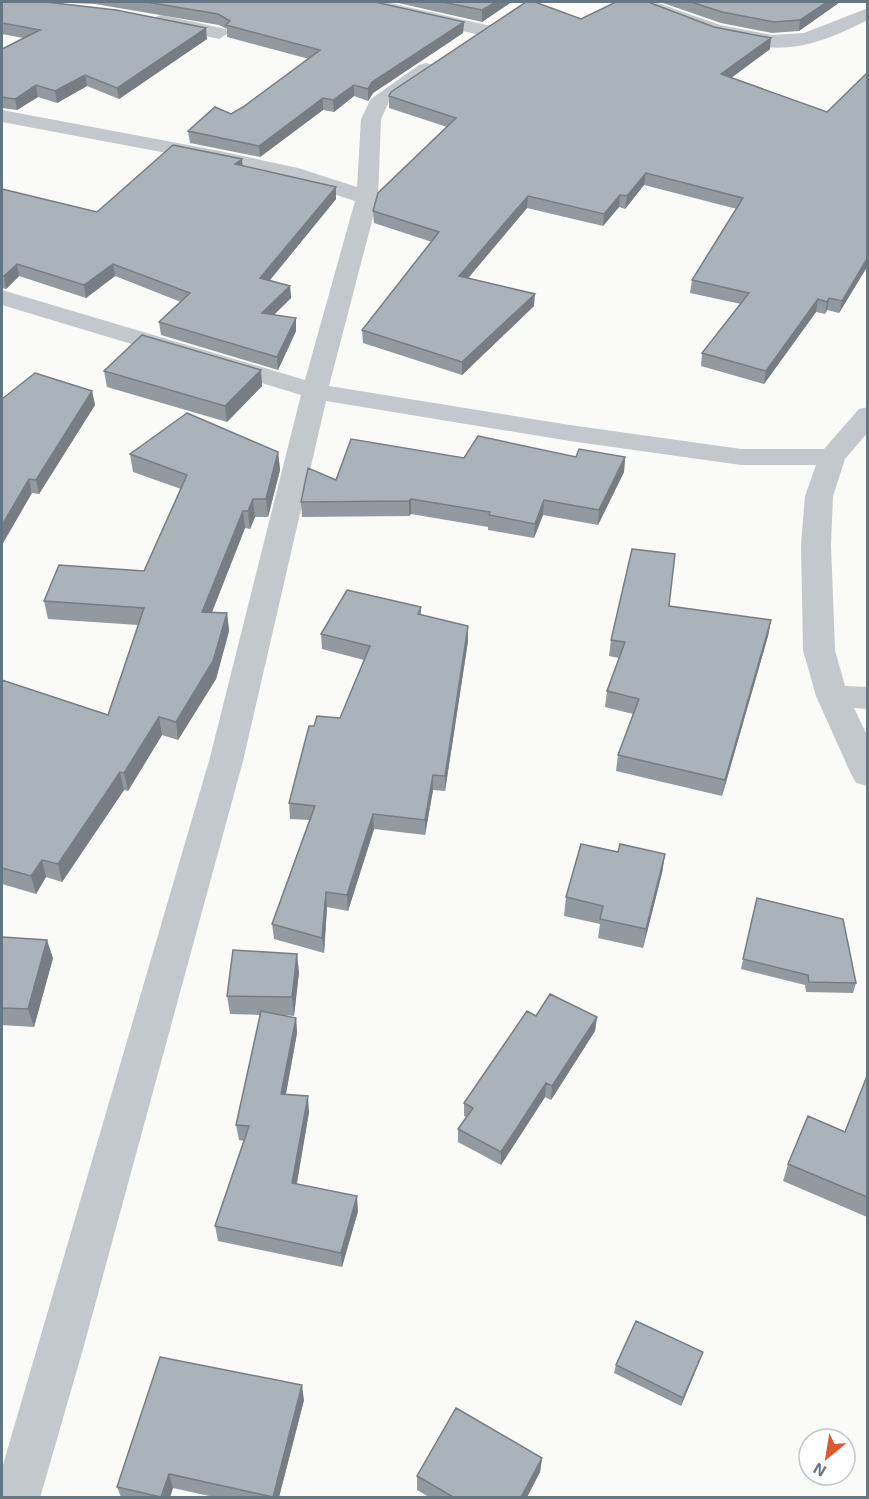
<svg xmlns="http://www.w3.org/2000/svg" width="869" height="1499" font-family="'Exo 2',sans-serif">
<rect width="100%" height="100%" fill="#fafaf8"/>
<g fill="none" stroke-linecap="round" stroke-linejoin="round">
<path fill="#c3c8cc" fill-rule="evenodd" d="M 355,2 L 386,2 L 491,26 L 493,30 L 484,36 L 357,6 Z
M 630,2 L 655,2 L 720,25 L 772,35 L 804,33 L 868,8 L 868,20 C 845,31 823,42 798,46 C 743,55 683,25 632,6 Z
M 162,15 L 226,29 L 229,33 L 219,39 L 155,25 L 153,21 L 155,17 Z
M 426,63 L 433,65 L 436,69 L 433,73 L 389,102 L 381,119 L 378,198 L 329,386 L 570,425 L 741,449 L 824,449 L 859,409 L 868,407 L 868,432 L 845,459 L 833,496 L 831,545 L 835,650 L 845,686 L 868,687 L 868,709 L 854,708 L 868,737 L 868,786 L 856,783 L 851,774 L 816,696 L 803,650 L 801,545 L 805,496 L 816,465 L 741,465 L 570,441 L 326,401 L 243,761 L 83,1349 L 40,1498 L 2,1498 L 2,1468 L 209,761 L 301,395 L 2,305 L 2,290 L 305,380 L 355,201 L 284,178 L 220,163 L 2,122 L 2,110 L 220,151 L 298,168 L 357,187 L 361,119 L 371,99 L 419,65 Z"/>
</g>
<path fill="#929a9f" d="M 2,2 L 375,2 L 464,22 L 463,33 L 373,93 L 368,101 L 354,96 L 334,112 L 323,110 L 260,157 L 190,143 L 188,131 L 231,114 L 243,107 L 309,59 L 227,37 L 227,29 L 219,25 L 95,4 L 47,2 L 207,39 L 119,99 L 87,86 L 57,103 L 38,97 L 17,110 L 2,108 L 2,49 L 23,38 L 2,34 Z
M 394,2 L 510,2 L 510,3 L 482,22 Z
M 660,2 L 840,2 L 799,31 L 772,33 L 721,23 Z
M 581,19 L 770,49 L 731,78 L 867,267 L 839,313 L 827,310 L 825,314 L 816,312 L 764,384 L 701,366 L 702,353 L 741,304 L 690,293 L 692,280 L 737,209 L 644,185 L 625,209 L 619,207 L 603,226 L 527,208 L 468,278 L 534,306 L 462,375 L 363,343 L 362,330 L 432,242 L 374,223 L 373,211 L 447,127 L 389,108 L 389,96 Z
M 243,165 L 336,199 L 270,280 L 290,286 L 291,298 L 274,315 L 296,331 L 278,370 L 161,335 L 159,322 L 181,302 L 115,276 L 86,298 L 19,276 L 6,289 L 2,288 L 2,189 L 97,212 Z
M 261,370 L 262,386 L 227,422 L 107,387 L 104,371 Z
M 92,391 L 95,405 L 39,494 L 32,493 L 2,399 Z
M 278,452 L 280,470 L 268,517 L 255,517 L 250,529 L 245,528 L 212,612 L 227,613 L 229,631 L 216,679 L 178,740 L 162,735 L 128,791 L 124,790 L 62,882 L 46,877 L 36,894 L 2,884 L 2,680 L 108,715 L 138,625 L 48,619 L 44,601 L 144,571 L 181,489 L 133,472 L 130,454 Z
M 576,457 L 625,457 L 624,472 L 598,525 L 543,515 L 534,538 L 488,530 L 488,527 L 411,514 L 409,516 L 302,517 L 301,502 L 336,480 L 464,458 Z
M 669,606 L 771,620 L 768,636 L 722,796 L 616,771 L 618,755 L 633,714 L 605,707 L 607,691 L 619,658 L 609,656 L 611,640 Z
M 421,607 L 421,615 L 468,626 L 468,641 L 445,791 L 433,790 L 425,835 L 374,829 L 348,911 L 327,907 L 324,953 L 274,939 L 272,924 L 309,820 L 290,819 L 289,803 L 314,726 L 340,718 L 364,660 L 322,649 L 321,634 Z
M 618,852 L 665,854 L 662,873 L 643,948 L 598,938 L 600,924 L 564,916 L 566,897 Z
M 757,898 L 856,983 L 853,993 L 806,992 L 805,985 L 741,969 Z
M 2,937 L 53,958 L 34,1027 L 2,1025 Z
M 299,972 L 294,1016 L 285,1015 L 296,1018 L 297,1033 L 286,1094 L 309,1112 L 297,1184 L 358,1211 L 342,1267 L 218,1241 L 215,1226 L 244,1141 L 239,1140 L 236,1125 L 260,1015 L 230,1014 L 227,996 Z
M 536,1016 L 597,1017 L 595,1031 L 551,1100 L 545,1097 L 501,1165 L 458,1142 L 458,1129 L 466,1117 L 464,1116 L 464,1103 Z
M 867,1076 L 867,1217 L 783,1181 L 788,1164 L 845,1132 Z
M 700,1360 L 681,1406 L 614,1373 L 616,1365 Z
M 304,1400 L 279,1497 L 214,1497 L 173,1488 L 170,1497 L 121,1497 L 117,1487 Z
M 542,1458 L 540,1472 L 527,1497 L 429,1497 L 417,1490 L 417,1476 Z"/>
<path fill="#777d82" d="M 496,2 L 510,2 L 510,3 L 482,22 L 482,10 Z
M 827,2 L 840,2 L 799,31 L 800,20 Z
M 464,22 L 463,33 L 373,93 L 368,101 L 368,89 L 372,82 Z
M 206,28 L 207,39 L 119,99 L 117,88 Z
M 771,38 L 770,49 L 720,86 L 721,74 Z
M 85,75 L 87,86 L 57,103 L 55,91 Z
M 36,85 L 38,97 L 17,110 L 15,99 Z
M 354,85 L 354,96 L 334,112 L 333,100 Z
M 323,98 L 323,110 L 260,157 L 259,146 Z
M 242,159 L 243,171 L 235,164 Z
M 646,173 L 644,185 L 625,209 L 627,196 Z
M 336,187 L 336,199 L 261,291 L 260,278 Z
M 620,195 L 619,207 L 603,226 L 604,214 Z
M 528,196 L 527,208 L 459,289 L 459,276 Z
M 867,259 L 867,267 L 839,313 L 842,301 Z
M 17,264 L 19,276 L 6,289 L 4,276 Z
M 113,264 L 115,276 L 86,298 L 84,285 Z
M 290,286 L 291,298 L 263,325 L 262,313 Z
M 535,294 L 534,306 L 462,375 L 462,362 Z
M 829,298 L 827,310 L 825,314 L 827,302 Z
M 818,299 L 816,312 L 764,384 L 766,371 Z
M 296,318 L 296,331 L 278,370 L 277,357 Z
M 261,370 L 262,386 L 227,422 L 225,406 Z
M 92,391 L 95,405 L 39,494 L 36,480 Z
M 278,452 L 280,470 L 268,517 L 266,499 Z
M 625,457 L 624,472 L 598,525 L 599,510 Z
M 29,479 L 32,493 L 2,545 L 2,525 Z
M 253,499 L 255,517 L 250,529 L 248,511 Z
M 411,499 L 411,514 L 409,516 L 409,501 Z
M 544,500 L 543,515 L 534,538 L 535,524 Z
M 243,511 L 245,528 L 205,630 L 202,612 Z
M 227,613 L 229,631 L 216,679 L 178,740 L 176,722 Z
M 771,620 L 768,636 L 722,796 L 725,780 Z
M 468,626 L 468,641 L 445,791 L 445,776 Z
M 159,717 L 162,735 L 128,791 L 124,773 Z
M 120,772 L 124,790 L 62,882 L 58,864 Z
M 433,775 L 433,790 L 425,835 L 425,820 Z
M 373,814 L 374,829 L 348,911 L 347,895 Z
M 665,854 L 662,873 L 643,948 L 646,929 Z
M 42,860 L 46,877 L 36,894 L 31,876 Z
M 326,892 L 327,907 L 324,953 L 322,938 Z
M 47,940 L 53,958 L 34,1027 L 28,1009 Z
M 297,954 L 299,972 L 294,1016 L 292,997 Z
M 597,1017 L 595,1031 L 551,1100 L 552,1086 Z
M 296,1018 L 297,1033 L 283,1109 L 281,1094 Z
M 546,1083 L 545,1097 L 501,1165 L 501,1152 Z
M 308,1096 L 309,1112 L 294,1198 L 292,1183 Z
M 357,1196 L 358,1211 L 342,1267 L 341,1253 Z
M 703,1352 L 700,1360 L 681,1406 L 683,1398 Z
M 302,1385 L 304,1400 L 279,1497 L 273,1497 Z
M 542,1458 L 540,1472 L 527,1497 L 521,1497 Z
M 169,1474 L 173,1488 L 170,1497 L 162,1497 Z"/>
<path fill="#aab3b9" stroke="#777d82" stroke-width="1.5" d="M 2,2 L 46,2 L 116,10 L 206,28 L 117,88 L 85,75 L 55,91 L 36,85 L 15,99 L 2,97 L 2,49 L 40,30 L 2,23 Z
M 146,2 L 375,2 L 464,22 L 372,82 L 368,89 L 354,85 L 333,100 L 323,98 L 259,146 L 188,131 L 215,107 L 231,114 L 243,107 L 320,50 L 226,25 L 230,21 L 218,14 Z
M 442,2 L 496,2 L 482,10 Z
M 526,2 L 535,2 L 581,19 L 616,2 L 648,2 L 714,27 L 771,38 L 721,74 L 827,112 L 867,73 L 867,259 L 842,301 L 829,298 L 827,302 L 818,299 L 766,371 L 702,353 L 749,293 L 692,280 L 743,198 L 646,173 L 627,196 L 620,195 L 604,214 L 528,196 L 459,276 L 535,294 L 462,362 L 362,330 L 439,232 L 373,211 L 378,193 L 456,118 L 389,96 L 391,92 Z
M 691,2 L 827,2 L 800,20 L 774,22 L 722,12 Z
M 173,145 L 242,159 L 235,164 L 336,187 L 260,278 L 290,286 L 262,313 L 296,318 L 277,357 L 159,322 L 190,293 L 113,264 L 84,285 L 17,264 L 4,276 L 2,276 L 2,189 L 97,212 Z
M 142,335 L 261,370 L 225,406 L 104,371 Z
M 35,373 L 92,391 L 36,480 L 29,479 L 2,525 L 2,399 Z
M 187,413 L 278,452 L 266,499 L 253,499 L 248,511 L 243,511 L 202,612 L 227,613 L 213,661 L 176,722 L 159,717 L 124,773 L 120,772 L 58,864 L 42,860 L 31,876 L 2,868 L 2,680 L 108,715 L 144,608 L 44,601 L 59,565 L 144,571 L 187,475 L 130,454 Z
M 478,436 L 576,457 L 579,449 L 625,457 L 599,510 L 544,500 L 535,524 L 489,515 L 490,512 L 411,499 L 409,501 L 301,502 L 308,468 L 336,480 L 351,439 L 464,458 Z
M 632,549 L 675,554 L 669,606 L 771,620 L 725,780 L 618,755 L 639,699 L 607,691 L 625,642 L 611,640 Z
M 347,590 L 421,607 L 418,614 L 468,626 L 445,776 L 433,775 L 425,820 L 373,814 L 347,895 L 326,892 L 322,938 L 272,924 L 315,806 L 289,803 L 309,726 L 314,726 L 317,716 L 340,718 L 370,646 L 321,634 Z
M 581,844 L 618,852 L 620,844 L 665,854 L 646,929 L 600,919 L 603,906 L 566,897 Z
M 757,898 L 843,919 L 856,983 L 809,982 L 808,975 L 743,959 Z
M 2,937 L 47,940 L 28,1009 L 2,1008 Z
M 233,950 L 297,954 L 292,997 L 227,996 Z
M 550,994 L 597,1017 L 552,1086 L 546,1083 L 501,1152 L 458,1129 L 473,1108 L 464,1103 L 527,1011 L 536,1016 Z
M 261,1011 L 296,1018 L 281,1094 L 308,1096 L 292,1183 L 357,1196 L 341,1253 L 215,1226 L 249,1126 L 236,1125 Z
M 867,1076 L 867,1197 L 788,1164 L 808,1116 L 845,1132 Z
M 636,1321 L 703,1352 L 683,1398 L 616,1365 Z
M 160,1357 L 302,1385 L 273,1497 L 169,1474 L 161,1497 L 117,1487 Z
M 456,1408 L 542,1458 L 521,1497 L 453,1497 L 417,1476 Z"/>
<rect width="869" height="1499" fill="none" stroke="#657683" stroke-width="6"/>
<g transform="translate(827 1457) rotate(210)"><circle r="28" fill="#ffffff" stroke="#c1c8cd" stroke-width="1.5"/>
<path d="M0-4.5L10 22L0 15L-10 22Z" fill="#e4572e"/>
<text y="-9" font-size="16" font-weight="bold" text-anchor="middle" fill="#657683">N</text>
</g>
</svg>
